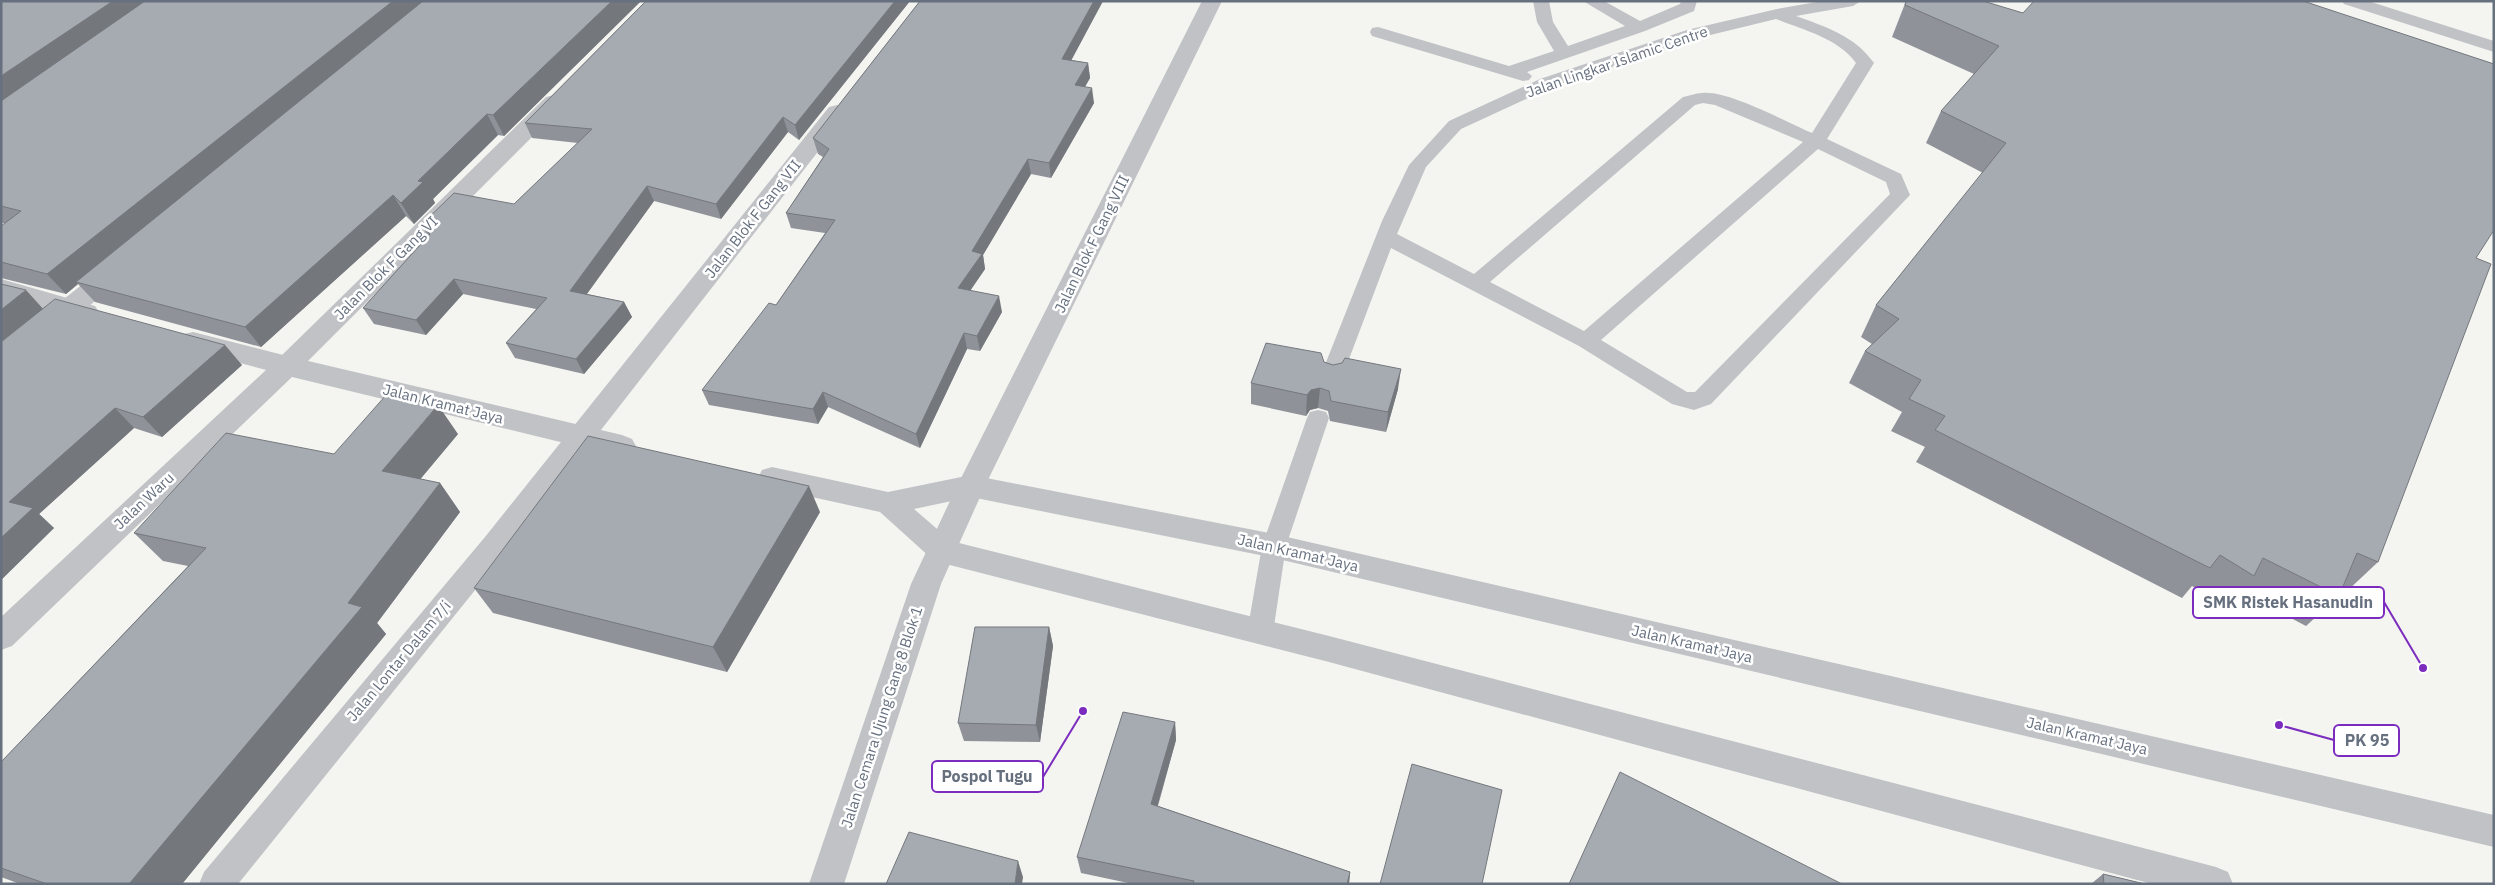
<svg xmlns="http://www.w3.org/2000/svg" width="2495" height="885" font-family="'IBM Plex Sans',sans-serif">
<rect width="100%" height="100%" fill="#f4f4f0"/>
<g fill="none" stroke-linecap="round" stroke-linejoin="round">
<path fill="#c0c2c6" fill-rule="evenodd" d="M 1533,1 L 1549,1 L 1553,22 L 1568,46 L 1625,26 L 1583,1 L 1604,1 L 1640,21 L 1680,4 L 1681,1 L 1697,1 L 1694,11 L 1645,31 L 1527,72 L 1532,76 L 1529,80 L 1523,81 L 1372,36 L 1370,32 L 1372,28 L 1378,27 L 1509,66 L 1554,51 L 1537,22 Z
M 1822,1 L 1861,1 L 1853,6 L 1796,16 C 1826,27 1855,36 1874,63 L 1827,139 L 1901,174 L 1910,195 L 1711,404 L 1694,410 L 1672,404 L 1579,346 L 1391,248 L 1343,375 L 1340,381 L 1332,383 L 1324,381 L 1321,375 L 1382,221 L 1409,165 L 1449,121 L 1540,79 L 1687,30 L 1777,9 ZM 1776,19 C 1803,30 1838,38 1856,63 L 1812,133 C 1786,122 1728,90 1702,93 C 1696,93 1689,96 1683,97 L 1474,274 L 1397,234 L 1426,167 L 1461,129 L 1552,87 L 1698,38 ZM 1703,103 L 1715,105 L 1803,142 L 1584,331 L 1490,282 L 1695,105 ZM 1818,149 L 1886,182 L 1890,194 L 1695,392 L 1687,392 L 1601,340 Z
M 2342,1 L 2368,1 L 2494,41 L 2494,52 L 2344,4 Z
M 1318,410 L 1326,412 L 1329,418 L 1286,546 L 1273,633 L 1269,641 L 1260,644 L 1251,641 L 1247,633 L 1262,546 L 1307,418 L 1310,412 Z"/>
<path fill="#c0c2c6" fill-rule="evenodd" d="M 1202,1 L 1222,1 L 985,486 L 941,584 L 844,884 L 809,884 L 911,584 L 957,486 Z
M 554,95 L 562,97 L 565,102 L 562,107 L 296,373 L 287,376 L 278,373 L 274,366 L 278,359 L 546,97 Z
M 837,105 L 845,107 L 848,112 L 845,117 L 505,553 L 238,884 L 199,884 L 204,872 L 485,537 L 829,107 Z
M 117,262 L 126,264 L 129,270 L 126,276 L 10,370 L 1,372 L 1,349 L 108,264 Z"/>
<path fill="#c0c2c6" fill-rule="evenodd" d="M 1,279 L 95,306 L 99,312 L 95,318 L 86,321 L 1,297 Z
M 193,332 L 287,356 L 622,435 L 632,439 L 636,446 L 632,453 L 622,457 L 292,377 L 12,646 L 1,650 L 1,617 L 266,370 L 184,348 L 180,341 L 184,334 Z
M 772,467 L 888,492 L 971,475 L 1274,534 L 2494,815 L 2494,847 L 1274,558 L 971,497 L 914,509 L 951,541 L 1329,636 L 2216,867 L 2228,872 L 2233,884 L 2152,884 L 1329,662 L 942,563 L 932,559 L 880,512 L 762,486 L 758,478 L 762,470 Z"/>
</g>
<path fill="#8f9399" d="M 1,1 L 641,1 L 504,136 L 498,135 L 433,199 L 435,203 L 414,224 L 406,216 L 261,347 L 95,302 L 78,284 L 66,294 L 1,278 L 1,226 L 5,223 L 1,223 Z
M 646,1 L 910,1 L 799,140 L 788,132 L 721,219 L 654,201 L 587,294 L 624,302 L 632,317 L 584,374 L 515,358 L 506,343 L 536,309 L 463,294 L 426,335 L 374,324 L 363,308 L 428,236 L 421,225 L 514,204 L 578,143 L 532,138 L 525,123 Z
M 920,1 L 1103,1 L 1071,60 L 1088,63 L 1090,78 L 1085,87 L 1094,103 L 1051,178 L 1031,174 L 983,255 L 985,269 L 970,291 L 1002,312 L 980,351 L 967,349 L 920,448 L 828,407 L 818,424 L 709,405 L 702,390 L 776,305 L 825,233 L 791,228 L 786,213 L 823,157 L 818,154 L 813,138 Z
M 1906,1 L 1983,1 L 2476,258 L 2378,562 L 2345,593 L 2341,591 L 2339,596 L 2306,626 L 2239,591 L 2224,606 L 2192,586 L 2182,598 L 1916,462 L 1925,447 L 1891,431 L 1902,412 L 1849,383 L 1865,351 L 1872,344 L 1861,337 L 1876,305 L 1983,173 L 1926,143 L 1941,111 L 1974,74 L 1892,37 Z
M 1,284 L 43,309 L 242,365 L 162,437 L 134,428 L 39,514 L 54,528 L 1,580 Z
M 1251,383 L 1398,389 L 1386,432 L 1330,421 L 1328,411 L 1318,408 L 1310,410 L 1306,416 L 1251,404 Z
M 458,434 L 420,479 L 440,483 L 460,512 L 377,623 L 386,634 L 182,884 L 20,884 L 1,877 L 1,762 L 188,566 L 163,561 L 134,533 L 334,454 Z
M 820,512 L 727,672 L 493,613 L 474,588 Z
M 1049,627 L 1053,646 L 1040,742 L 964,741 L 958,723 Z
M 1175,722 L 1176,740 L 1158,806 L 1350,872 L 1349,884 L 1133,884 L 1081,873 L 1077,857 Z
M 2103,874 L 2145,884 L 2091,884 Z"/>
<path fill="#74787d" d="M 113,1 L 157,1 L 1,109 L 1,76 Z
M 393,1 L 429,1 L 76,282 L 78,284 L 66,294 L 47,274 Z
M 612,1 L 641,1 L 504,136 L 493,115 Z
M 895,1 L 910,1 L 799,140 L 795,125 Z
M 1094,1 L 1103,1 L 1064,74 L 1062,59 Z
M 1088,63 L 1090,78 L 1077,100 L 1075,85 Z
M 1092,88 L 1094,103 L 1051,178 L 1049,163 Z
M 487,114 L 498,135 L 433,199 L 435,203 L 414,224 L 401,203 L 418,181 Z
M 783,117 L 788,132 L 721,219 L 716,204 Z
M 1028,159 L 1031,174 L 983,255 L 985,269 L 961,304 L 958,288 L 972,251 Z
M 647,186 L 654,201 L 578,306 L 570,291 Z
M 393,195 L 406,216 L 261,347 L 245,327 Z
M 454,279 L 463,294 L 426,335 L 416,320 Z
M 26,290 L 45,311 L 1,346 L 1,310 Z
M 999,296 L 1002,312 L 980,351 L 977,336 Z
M 624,302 L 632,317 L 584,374 L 576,359 Z
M 964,333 L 967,349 L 920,448 L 916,434 Z
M 225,345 L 242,365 L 162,437 L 143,417 Z
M 1401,369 L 1398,389 L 1386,432 L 1388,412 Z
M 1320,388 L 1318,408 L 1310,410 L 1306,416 L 1307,395 L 1311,390 Z
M 823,392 L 828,407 L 818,424 L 813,409 Z
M 438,405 L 458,434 L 403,500 L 382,471 Z
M 115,408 L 134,428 L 39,514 L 54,528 L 1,580 L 1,538 L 9,502 Z
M 440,483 L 460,512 L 377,623 L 386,634 L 182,884 L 129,884 Z
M 809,486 L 820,512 L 727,672 L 713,647 Z
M 1049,627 L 1053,646 L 1040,742 L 1036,725 Z
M 1175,722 L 1176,740 L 1153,821 L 1151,804 Z
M 1018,861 L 1023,877 L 1022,884 L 1015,884 Z
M 1350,872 L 1349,884 L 1347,884 Z"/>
<path fill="#a6abb2" stroke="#74787d" d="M 1,1 L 113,1 L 1,76 Z
M 145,1 L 393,1 L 47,274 L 1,262 L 1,226 L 21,211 L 1,206 L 1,101 Z
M 423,1 L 612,1 L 493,115 L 487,114 L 418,181 L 423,182 L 401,203 L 393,195 L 245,327 L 76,282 Z
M 646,1 L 895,1 L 795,125 L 783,117 L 716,204 L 647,186 L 570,291 L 624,302 L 576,359 L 506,343 L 547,298 L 454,279 L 416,320 L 363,308 L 430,234 L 421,225 L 454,193 L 514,204 L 592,129 L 525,123 Z
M 920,1 L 1094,1 L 1062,59 L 1088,63 L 1075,85 L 1092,88 L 1049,163 L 1028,159 L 972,251 L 982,254 L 958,288 L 999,296 L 977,336 L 964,333 L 916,434 L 823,392 L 813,409 L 702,390 L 769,303 L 776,305 L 835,220 L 786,213 L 829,149 L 813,138 Z
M 1906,1 L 1983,1 L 2023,13 L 2034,1 L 2303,1 L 2494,64 L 2494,230 L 2476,258 L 2491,264 L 2378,562 L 2357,553 L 2339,596 L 2263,558 L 2254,576 L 2220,555 L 2210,568 L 1935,430 L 1945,416 L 1909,399 L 1921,380 L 1865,351 L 1899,319 L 1876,305 L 2006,143 L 1941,111 L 1999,46 L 1905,5 Z
M 1,284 L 26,290 L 1,310 Z
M 55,299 L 225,345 L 143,417 L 115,408 L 9,502 L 33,508 L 1,538 L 1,342 Z
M 1266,343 L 1321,353 L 1324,362 L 1333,365 L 1342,363 L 1345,358 L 1401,369 L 1388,412 L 1331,401 L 1329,391 L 1320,388 L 1311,390 L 1307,395 L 1251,383 Z
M 387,394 L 438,405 L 382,471 L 440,483 L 348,603 L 362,607 L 129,884 L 47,884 L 1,868 L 1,762 L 206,548 L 134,533 L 226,433 L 334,454 Z
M 588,436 L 809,486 L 713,647 L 474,588 Z
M 975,627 L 1049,627 L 1036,725 L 958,723 Z
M 1123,712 L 1175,722 L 1151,804 L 1350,872 L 1347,884 L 1193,884 L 1194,881 L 1077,857 Z
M 1412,764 L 1502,790 L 1482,884 L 1380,884 Z
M 1620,772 L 1842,884 L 1569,884 Z
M 909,832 L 1018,861 L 1015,884 L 886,884 Z
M 2103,874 L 2145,884 L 2104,884 Z"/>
<g text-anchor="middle" stroke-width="5" stroke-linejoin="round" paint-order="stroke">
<g font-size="15" fill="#66707f" stroke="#fff">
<text transform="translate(1617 62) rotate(-19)" y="5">Jalan Lingkar Islamic Centre</text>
<text transform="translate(753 219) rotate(-52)" y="5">Jalan Blok F Gang VII</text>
<text transform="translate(1092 244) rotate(-64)" y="5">Jalan Blok F Gang VIII</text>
<text transform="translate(386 268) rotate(-45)" y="5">Jalan Blok F Gang VI</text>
<text transform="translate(443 404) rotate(14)" y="5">Jalan Kramat Jaya</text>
<text transform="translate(144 501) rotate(-43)" y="5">Jalan Waru</text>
<text transform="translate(1298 553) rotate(13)" y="5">Jalan Kramat Jaya</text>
<text transform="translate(1692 644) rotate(13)" y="5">Jalan Kramat Jaya</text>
<text transform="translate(399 661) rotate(-50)" y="5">Jalan Lontar Dalam 7/i</text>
<text transform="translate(882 717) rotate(-72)" y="5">Jalan Cemara Ujung Gang 8 Blok 1</text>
<text transform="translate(2087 736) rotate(13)" y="5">Jalan Kramat Jaya</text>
</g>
</g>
<path fill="none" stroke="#7b2cbf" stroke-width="2" d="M2423 668L2384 602M2279 725L2334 740M1083 711L1043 777"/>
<g fill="#7b2cbf" stroke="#fff" stroke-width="2">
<circle cx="2423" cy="668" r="5"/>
<circle cx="2279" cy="725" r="5"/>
<circle cx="1083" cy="711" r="5"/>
</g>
<g fill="#fff" stroke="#7b2cbf" stroke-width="2">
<rect x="2193" y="587" width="191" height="31" rx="5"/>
<rect x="2334" y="725" width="65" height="31" rx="5"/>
<rect x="932" y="761" width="111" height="31" rx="5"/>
</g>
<g font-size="16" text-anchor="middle" font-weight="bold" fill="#66707f">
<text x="2288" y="608">SMK Ristek Hasanudin</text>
<text x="2367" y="746">PK 95</text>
<text x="987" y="782">Pospol Tugu</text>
</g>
<rect width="2495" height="885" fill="none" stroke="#66707f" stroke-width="5"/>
</svg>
